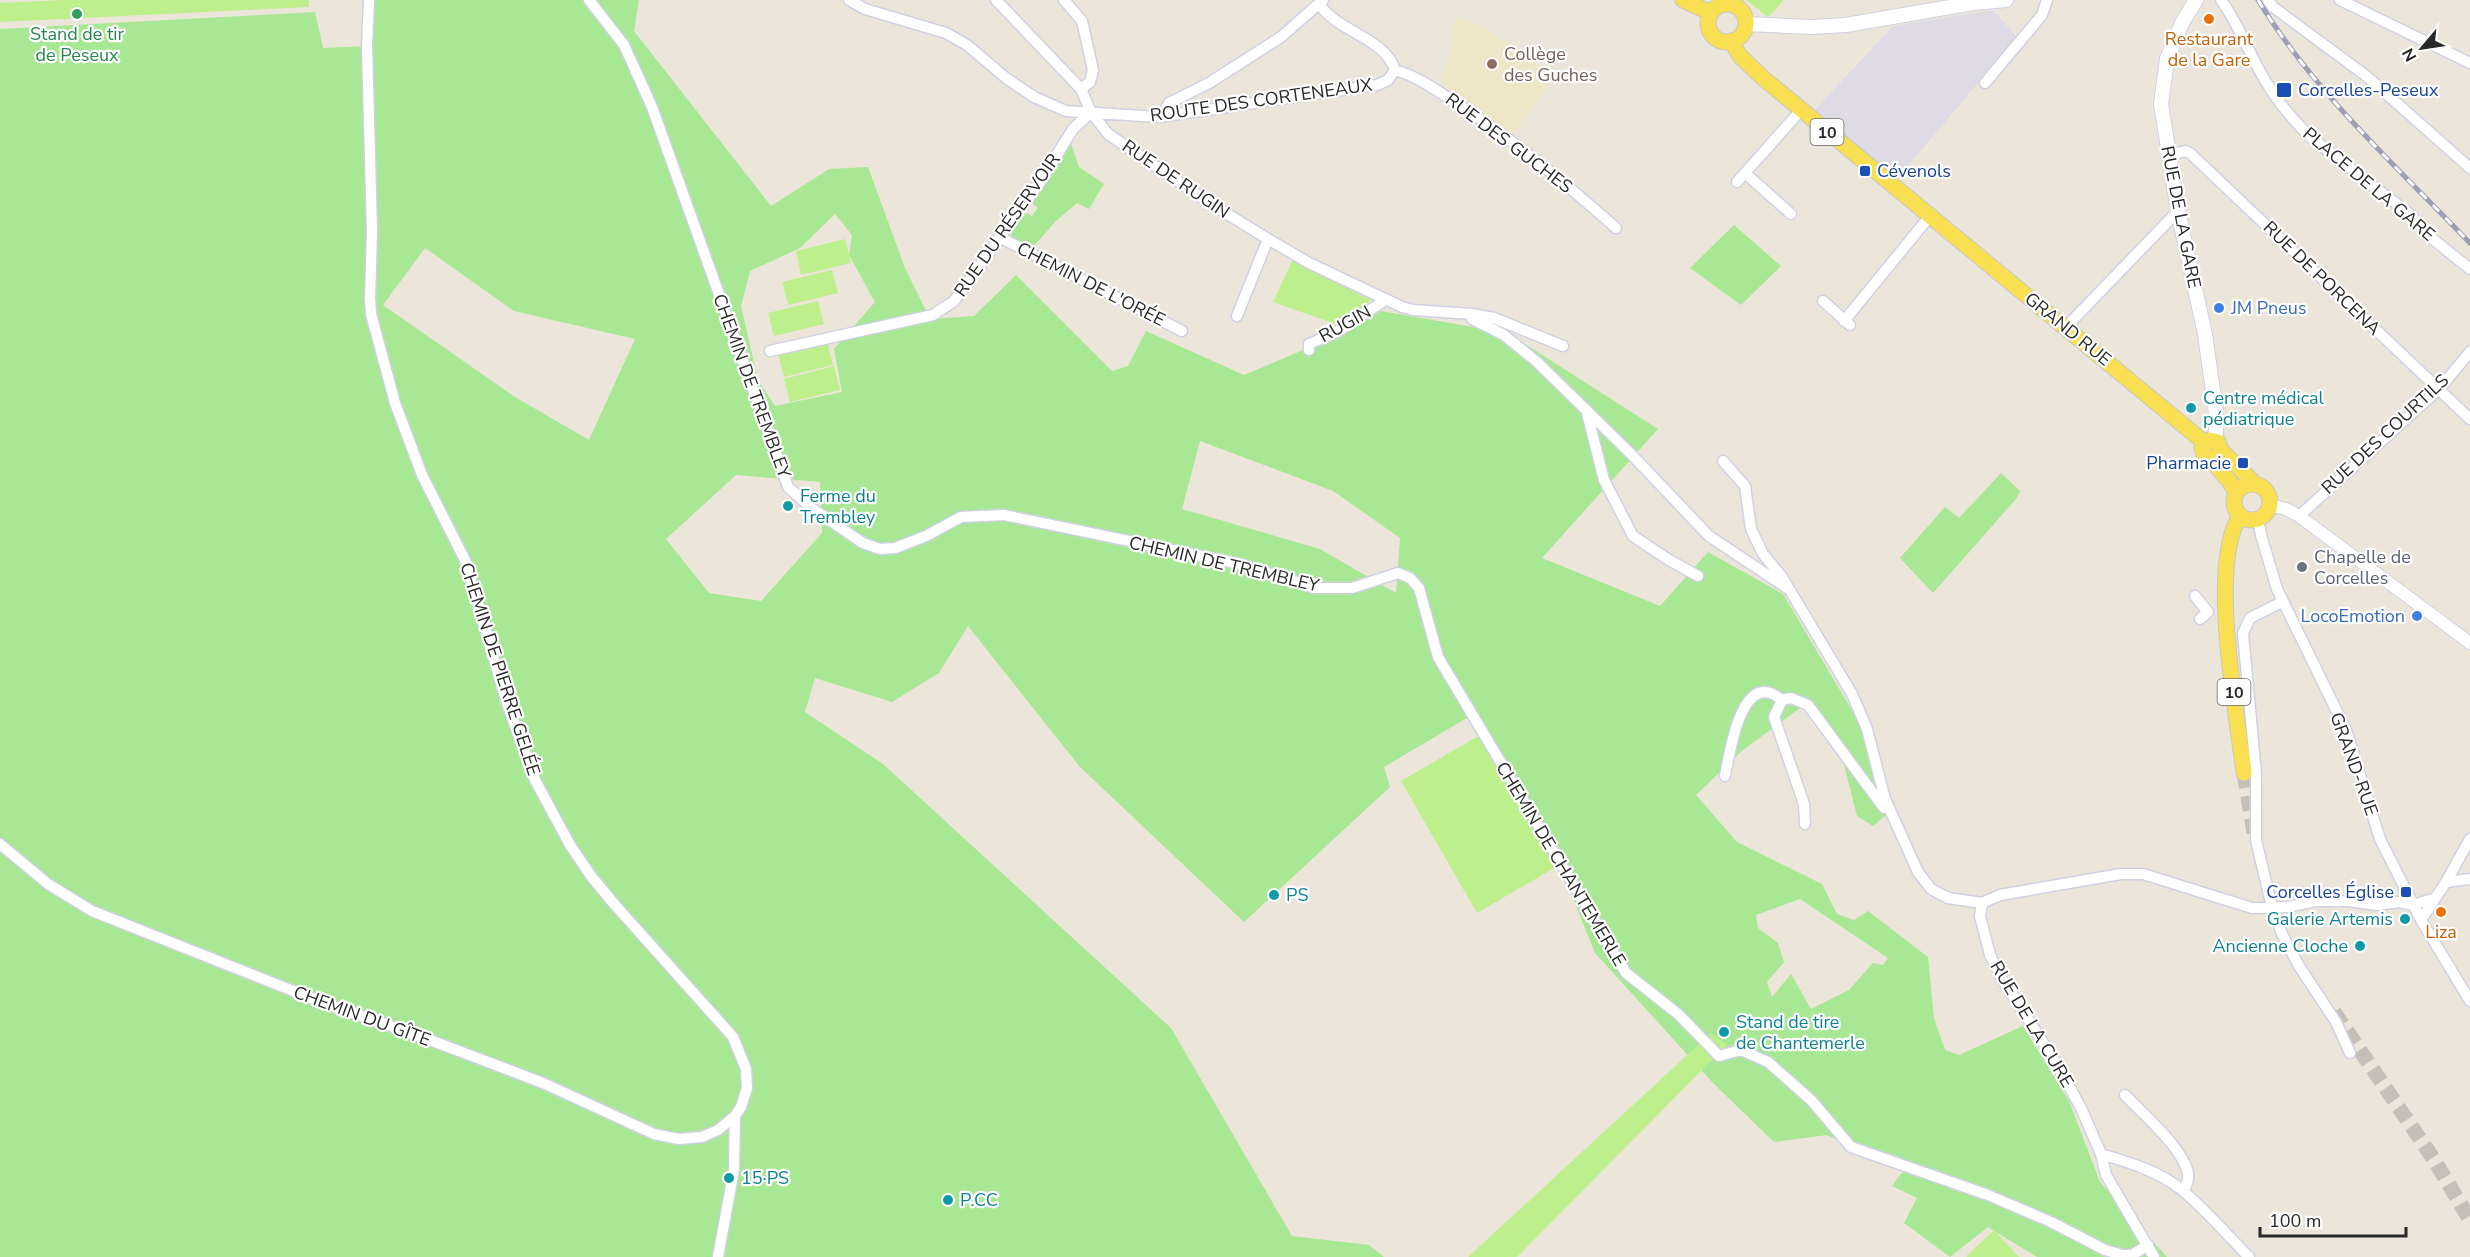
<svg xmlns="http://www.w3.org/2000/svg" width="2470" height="1257" font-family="'Nunito Sans',sans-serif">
<rect width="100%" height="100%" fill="#ece6da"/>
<path fill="#dedbe4" d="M 1993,10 L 2017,37 L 1897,179 L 1812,113 L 1893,26 Z"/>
<path fill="#efe6c8" d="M 1456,16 L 1481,25 L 1555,76 L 1513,135 L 1441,82 L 1451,52 Z"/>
<path fill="#a8e793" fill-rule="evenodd" d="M 373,0 L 639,0 L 634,31 L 771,206 L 829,169 L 868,167 L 905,268 L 930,319 L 974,316 L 1016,275 L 1112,371 L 1128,366 L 1146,331 L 1244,375 L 1341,334 L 1381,311 L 1508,333 L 1658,429 L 1542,558 L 1660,606 L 1708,552 L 1783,594 L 1863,729 L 1886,815 L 1873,826 L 1857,816 L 1840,749 L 1804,705 L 1743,750 L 1696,795 L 1737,842 L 1822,884 L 1837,914 L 1854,920 L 1868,911 L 1928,957 L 1934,1018 L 1945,1050 L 1959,1055 L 2023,1026 L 2069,1101 L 2100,1182 L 2167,1257 L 2037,1257 L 1988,1227 L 1950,1257 L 1904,1223 L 1917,1198 L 1892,1186 L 1904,1170 L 1827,1135 L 1774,1142 L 1713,1083 L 1595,953 L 1560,866 L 1472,715 L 1384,767 L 1390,787 L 1244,922 L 1080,767 L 968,626 L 939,673 L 892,702 L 815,678 L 805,712 L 883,764 L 1171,1028 L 1292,1236 L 1369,1245 L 1384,1257 L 0,1257 L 0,29 L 315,12 L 323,48 L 371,46 ZM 835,214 L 852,235 L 849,255 L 875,302 L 834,349 L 842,392 L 775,406 L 758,380 L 741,306 L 750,271 L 800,248 ZM 425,248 L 514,311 L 635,339 L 589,440 L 515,397 L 383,305 ZM 1200,441 L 1333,491 L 1400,538 L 1396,593 L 1320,549 L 1182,509 ZM 736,475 L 820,482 L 822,533 L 761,601 L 709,593 L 666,539 ZM 1800,899 L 1888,958 L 1883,965 L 1873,963 L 1849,990 L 1811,1009 L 1791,974 L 1772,997 L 1767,982 L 1784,962 L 1778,943 L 1758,928 L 1756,915 Z
M 1071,144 L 1079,167 L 1104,184 L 1089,209 L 1077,203 L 1056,221 L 1032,248 L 1013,239 L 1009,232 L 1021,215 L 1024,216 L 1027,213 L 1032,216 L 1038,208 L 1031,202 Z
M 1734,225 L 1781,266 L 1741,305 L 1690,268 Z
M 2001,473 L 2020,491 L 2016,499 L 1933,593 L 1900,558 L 1945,507 L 1959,518 Z"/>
<path fill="#bdef8d" d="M 64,0 L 309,0 L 309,7 L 0,22 L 0,3 Z
M 1746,0 L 1784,0 L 1768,17 Z
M 845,239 L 851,263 L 801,275 L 796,251 Z
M 1293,259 L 1371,300 L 1341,326 L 1273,302 Z
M 832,270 L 838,293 L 788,305 L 782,282 Z
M 818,301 L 824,324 L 774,336 L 768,313 Z
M 827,341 L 833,365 L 784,377 L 778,353 Z
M 834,366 L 840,390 L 790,402 L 784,379 Z
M 1480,735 L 1556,867 L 1477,913 L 1401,781 Z
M 1711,1033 L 1727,1045 L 1517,1257 L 1468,1257 Z
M 1994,1230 L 2019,1257 L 1966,1257 Z"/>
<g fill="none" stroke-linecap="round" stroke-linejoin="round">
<path stroke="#c5c0b7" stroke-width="15" stroke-dasharray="15 8" stroke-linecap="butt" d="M 2244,773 L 2254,833
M 2334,1012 L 2433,1158 L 2470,1220"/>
<defs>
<path id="minor" d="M 589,0 L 624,45 L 652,107 L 788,487 L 810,507 L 845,531 L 863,543 L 880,549 L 895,548 L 926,536 L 961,517 L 1004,515 L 1240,564 L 1315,588 L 1352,588 L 1398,573 L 1410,578 L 1419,588 L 1438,657 L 1626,973 L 1678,1014 L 1719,1056 L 1741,1050 L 1768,1062 L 1811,1100 L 1851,1147 L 1988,1195 L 2051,1222 L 2105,1250 L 2123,1255 L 2132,1255 L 2148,1245
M 849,0 L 865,9 L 946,33 L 967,45 L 1006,78 L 1034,97 L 1066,111 L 1158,117 L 1377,85 L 1388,80 L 1395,70
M 996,0 L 1081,89 L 1091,112 L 1108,134 L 1211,204 L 1268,239 L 1309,263 L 1402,307 L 1413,310 L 1472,314 L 1494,318 L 1563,346
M 1064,0 L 1082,21 L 1093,70 L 1090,82 L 1081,89
M 2221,0 C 2241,27 2250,58 2268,85 C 2279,104 2294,120 2309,136 L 2412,216 L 2429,236 L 2470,269
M 2268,0 L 2273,7 L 2365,75 L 2470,168
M 2340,0 L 2470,63
M 1320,5 C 1338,32 1385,38 1395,70
M 1395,70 C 1417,76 1436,90 1456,103 C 1513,139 1565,183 1616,228
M 1985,83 L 2042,15 L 2047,0
M 1166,108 L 1169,103 L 1209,83 L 1281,37 L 1323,0
M 2168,156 L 2185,151 L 2190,153 L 2470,419
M 1745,173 L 1791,214
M 1737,182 L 1801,110
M 1001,238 L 1182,331
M 1823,301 L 1850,325
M 1237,316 L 1268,239
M 1472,319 L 1504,335 L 1537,362 L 1632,455 L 1709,536 L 1787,588
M 1844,321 L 1930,216
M 2066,327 L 2178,211
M 1309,350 L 1309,344 L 1337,332 L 1385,300
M 770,351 L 933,315 L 954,301 L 1040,182 L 1073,129 L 1091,112
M 1587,413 L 1604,480 L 1633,536 L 1669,560 L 1698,576
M 1723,461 L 1745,486 L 1751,529 L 1763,554 L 1782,577 L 1852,694 L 1867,729 L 1885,799 L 1918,872 L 1931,889 L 1948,898 L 1982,903
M 2299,516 L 2439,389 L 2470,352
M 2258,519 L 2261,535 L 2277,589 L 2346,730 L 2380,839 L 2421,920 L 2470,1001
M 2195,596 L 2208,612 L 2200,619
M 2282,602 L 2250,618 L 2243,633 L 2256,774 L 2256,840 L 2270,899 L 2282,934 L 2299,966 L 2336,1022 L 2350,1053
M 1725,776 C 1729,757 1739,683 1770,693 C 1774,694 1778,697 1782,700
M 1805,824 L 1804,804 L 1774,717 L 1782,700 L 1791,698 L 1808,705 L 1884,808
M 0,844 L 48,884 L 92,911 L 326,1004 L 414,1034 L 543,1083 L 654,1134 L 679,1139 L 702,1137 L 718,1130 L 735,1116 L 741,1107 L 747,1088 L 746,1069 L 733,1037 L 615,905 L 591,876 L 570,845 L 535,780 L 507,703 L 465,560 L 422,475 L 395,403 L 371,314 L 370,298 L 372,232 L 367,46 L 369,0
M 2446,882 L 2470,839
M 1982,903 L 2000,895 L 2121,874 L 2143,874 L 2252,908 L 2288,907 L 2315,901 L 2348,901 L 2377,905 L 2399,902 L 2413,905 L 2433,899
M 1982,903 L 1980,916 L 1990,955 L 2002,979 L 2055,1061 L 2081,1108 L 2101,1154 L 2106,1175 L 2154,1257
M 2421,920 L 2446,882 L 2470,879
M 2125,1095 C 2143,1114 2182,1147 2188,1173 C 2189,1180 2187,1185 2183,1191
M 2101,1154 C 2129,1162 2160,1172 2182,1190 C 2206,1210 2227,1235 2249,1257
M 718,1257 L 734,1170 L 735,1116"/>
<path id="tertiary" d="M 2269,505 L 2286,509 L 2299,516 L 2470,643"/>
<path id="secondary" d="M 2196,0 L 2182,23 L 2167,59 L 2161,104 L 2178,211 L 2205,334 L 2217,420 L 2215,440
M 1746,24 L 1812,27 L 1846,25 L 1973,3 L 2006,0"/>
<path id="primary" d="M 1683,0 L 1711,13
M1708 23a19 19 0 1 1 38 0a19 19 0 1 1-38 0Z
M 1731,41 L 1740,56 L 1763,78 L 2205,443
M 2221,450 L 2216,458 L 2210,459 L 2204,454 L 2202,448 L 2209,440 L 2218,442 L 2221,450 L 2256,485
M 2210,459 L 2230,482 L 2236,493
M2234 502a18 18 0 1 1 36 0a18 18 0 1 1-36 0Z
M 2240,516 C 2208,565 2237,713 2244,773"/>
</defs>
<use href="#minor" stroke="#cfd1e3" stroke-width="13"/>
<use href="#tertiary" stroke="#cfd1e3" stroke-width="14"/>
<use href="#secondary" stroke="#cfd1e3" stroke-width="16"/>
<use href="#primary" stroke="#c7c7c7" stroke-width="17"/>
<use href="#minor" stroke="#fff" stroke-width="10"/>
<use href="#tertiary" stroke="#fff" stroke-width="12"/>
<use href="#secondary" stroke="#fff" stroke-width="14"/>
<use href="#primary" stroke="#f9e053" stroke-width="15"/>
<defs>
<path id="rail" d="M 2258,0 C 2314,92 2396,166 2470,243"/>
</defs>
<use href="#rail" stroke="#9c9eb5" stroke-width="5"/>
<use href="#rail" stroke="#fff" stroke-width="3" stroke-dasharray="9" stroke-linecap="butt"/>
</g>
<circle fill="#2e9e5b" stroke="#fff" stroke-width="2" cx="77" cy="14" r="6"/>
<g fill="#e8710a" stroke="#fff" stroke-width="2">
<circle cx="2209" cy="19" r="6"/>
<circle cx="2441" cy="912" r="6"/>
</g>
<circle fill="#8d6e63" stroke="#fff" stroke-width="2" cx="1492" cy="64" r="6"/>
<g fill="#1a4fb4" stroke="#fff" stroke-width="2">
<rect x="2276" y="82" width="16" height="16" rx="3"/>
<rect x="1859" y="165" width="12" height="12" rx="3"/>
<rect x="2237" y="457" width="12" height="12" rx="3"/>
<rect x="2400" y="886" width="12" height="12" rx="3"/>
</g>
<g fill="#3f7fe0" stroke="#fff" stroke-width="2">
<circle cx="2219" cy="308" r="6"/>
<circle cx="2417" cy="616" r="6"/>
</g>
<g fill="#0f9aa8" stroke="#fff" stroke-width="2">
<circle cx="2191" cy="408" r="6"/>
<circle cx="788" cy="506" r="6"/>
<circle cx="1274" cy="895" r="6"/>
<circle cx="2405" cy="919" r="6"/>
<circle cx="2360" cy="946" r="6"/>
<circle cx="1724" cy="1032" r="6"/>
<circle cx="729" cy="1178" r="6"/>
<circle cx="948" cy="1200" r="6"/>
</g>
<circle fill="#6b7280" stroke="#fff" stroke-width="2" cx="2302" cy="567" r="6"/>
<g text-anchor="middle" stroke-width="4.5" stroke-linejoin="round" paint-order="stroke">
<g fill="#fff" stroke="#696969" stroke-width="1.5">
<rect x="1810.5" y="119" width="33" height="26" rx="4.5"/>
<rect x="2217.5" y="679" width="33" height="26" rx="4.5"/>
</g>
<g font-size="16" font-weight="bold" fill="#292929">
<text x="1827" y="138">10</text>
<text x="2234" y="698">10</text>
</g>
<g font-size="18" fill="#27864d" stroke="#fff">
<text x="77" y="40">Stand de tir<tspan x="77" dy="21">de Peseux</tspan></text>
</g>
<g font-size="18" fill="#c56008" stroke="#fff">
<text x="2209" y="45">Restaurant<tspan x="2209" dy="21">de la Gare</tspan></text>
<text x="2441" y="938">Liza</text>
</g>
<g font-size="18" fill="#785e54" stroke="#fff" text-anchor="start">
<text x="1504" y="60">Collège<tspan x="1504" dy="21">des Guches</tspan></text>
</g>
<g font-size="18" fill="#164399" stroke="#fff" text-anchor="start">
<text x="2298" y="96">Corcelles-Peseux</text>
<text x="1877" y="177">Cévenols</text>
<text x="2231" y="469" text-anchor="end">Pharmacie</text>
<text x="2394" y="898" text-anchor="end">Corcelles Église</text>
</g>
<g font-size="18" fill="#292929" stroke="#fff">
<text transform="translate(1261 100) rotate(-8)" y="6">ROUTE DES CORTENEAUX</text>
<text transform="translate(1509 143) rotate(37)" y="6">RUE DES GUCHES</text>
<text transform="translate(1176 179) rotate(34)" y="6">RUE DE RUGIN</text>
<text transform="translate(2369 184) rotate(40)" y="6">PLACE DE LA GARE</text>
<text transform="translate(2181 217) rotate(79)" y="6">RUE DE LA GARE</text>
<text transform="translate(1007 225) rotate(-55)" y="6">RUE DU RÉSERVOIR</text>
<text transform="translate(2322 278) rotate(44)" y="6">RUE DE PORCENA</text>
<text transform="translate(1091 284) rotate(27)" y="6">CHEMIN DE L'ORÉE</text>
<text transform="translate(1345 324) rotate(-29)" y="6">RUGIN</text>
<text transform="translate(2068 329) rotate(39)" y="6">GRAND RUE</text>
<text transform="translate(752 386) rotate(70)" y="6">CHEMIN DE TREMBLEY</text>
<text transform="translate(2385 434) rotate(-43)" y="6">RUE DES COURTILS</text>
<text transform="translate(1224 564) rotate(13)" y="6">CHEMIN DE TREMBLEY</text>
<text transform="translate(500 669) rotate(72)" y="6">CHEMIN DE PIERRE GELÉE</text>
<text transform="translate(2354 764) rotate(70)" y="6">GRAND-RUE</text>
<text transform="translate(1561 864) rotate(59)" y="6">CHEMIN DE CHANTEMERLE</text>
<text transform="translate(362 1016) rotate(20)" y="6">CHEMIN DU GÎTE</text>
<text transform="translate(2032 1024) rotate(59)" y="6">RUE DE LA CURE</text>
</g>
<g font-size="18" fill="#366cbe" stroke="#fff" text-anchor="start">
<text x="2231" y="314">JM Pneus</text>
<text x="2405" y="622" text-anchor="end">LocoEmotion</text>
</g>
<g font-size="18" fill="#0d838f" stroke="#fff" text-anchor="start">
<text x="2203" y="404">Centre médical<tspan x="2203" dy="21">pédiatrique</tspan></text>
<text x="800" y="502">Ferme du<tspan x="800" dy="21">Trembley</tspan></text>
<text x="1286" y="901">PS</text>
<text x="2393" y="925" text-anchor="end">Galerie Artemis</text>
<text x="2348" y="952" text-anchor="end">Ancienne Cloche</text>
<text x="1736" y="1028">Stand de tire<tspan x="1736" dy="21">de Chantemerle</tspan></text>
<text x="741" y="1184">15·PS</text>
<text x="960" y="1206">P.CC</text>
</g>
<g font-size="18" fill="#5b616d" stroke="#fff" text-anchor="start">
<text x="2314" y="563">Chapelle de<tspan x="2314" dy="21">Corcelles</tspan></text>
</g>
</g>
<g transform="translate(2422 48) rotate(241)" stroke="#ffffff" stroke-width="4.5" paint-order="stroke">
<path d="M0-4.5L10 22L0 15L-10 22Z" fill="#292929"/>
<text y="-9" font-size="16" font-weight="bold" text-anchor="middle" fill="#292929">N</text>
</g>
<path d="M2260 1227v9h146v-9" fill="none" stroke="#292929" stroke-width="3"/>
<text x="2269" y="1227" font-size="18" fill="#292929" stroke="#ffffff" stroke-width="4.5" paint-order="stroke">100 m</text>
</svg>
